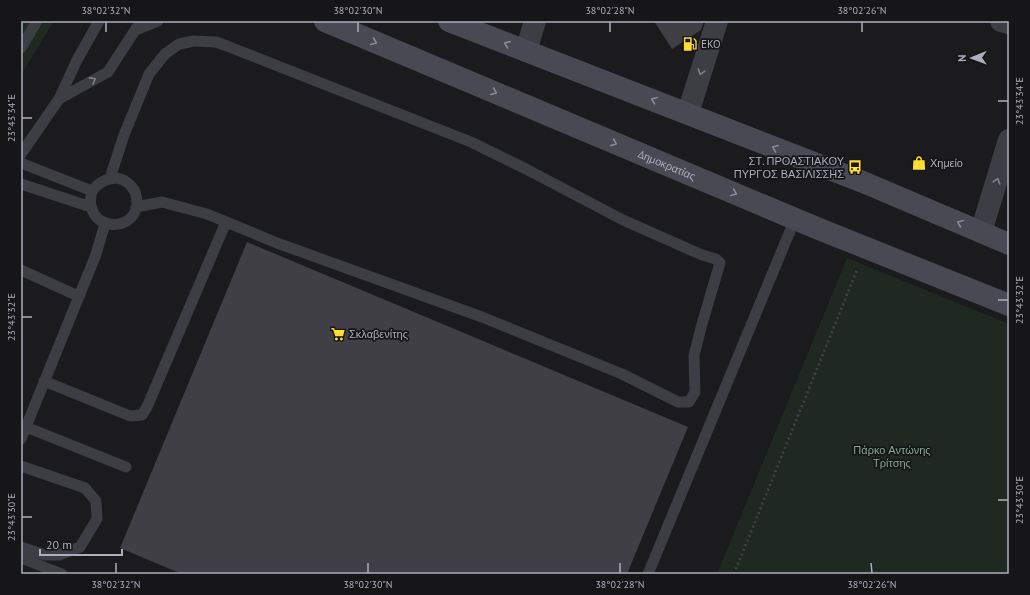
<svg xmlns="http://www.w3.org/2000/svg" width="1030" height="595" font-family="'PT Sans',sans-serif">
<rect width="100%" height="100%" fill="#1b1a1d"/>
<path fill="#1f2922" d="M 21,21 L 54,21 L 21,75 Z
M 847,258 L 1009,324 L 1009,574 L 717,574 Z"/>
<path fill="#403f45" d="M 654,21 L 704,21 L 701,30 L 672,49 Z
M 247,242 L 688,427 L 627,574 L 182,574 L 120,548 Z"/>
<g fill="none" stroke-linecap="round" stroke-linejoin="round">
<path stroke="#414249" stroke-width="2.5" stroke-dasharray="2 3" stroke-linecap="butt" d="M 734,574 L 857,270"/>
<path stroke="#3d3d44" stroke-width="11" d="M 136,30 L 158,21
M 21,48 L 37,21
M 59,99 L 108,72 L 141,21
M 21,154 L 59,99 L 77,60 L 99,21
M 21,163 L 92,191 C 81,230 135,236 137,203 C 137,197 135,190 131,186 C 119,172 101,179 92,191
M 110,178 L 124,135 L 149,74 L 165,54 L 179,44 L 194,41 L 216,42 L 227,46 L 471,142 L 526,169 L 623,220 L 702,255 L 716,259 L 720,263 L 702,324 L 694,355 L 695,392 L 689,402 L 678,402 L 622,374 L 482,317 L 277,243 L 207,214 L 162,202 L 136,207
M 21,184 L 91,207
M 21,270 L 78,296
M 44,381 L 130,416 L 142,415 L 147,407 L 226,222
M 26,427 L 126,467
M 21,439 L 95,257 L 105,224
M 21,466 L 85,488 L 96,501 L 97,519 L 80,547 L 59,555 L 45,555 L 21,547
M 21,558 L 62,574
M 648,574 L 795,219"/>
<path stroke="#3d3d44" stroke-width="22" d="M 1001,21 L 1009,23
M 526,51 L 535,21
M 688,113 L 717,21
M 981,232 L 1009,140"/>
<g stroke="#494953" stroke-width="22">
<path id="s1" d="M 325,21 L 819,229 L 1009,305"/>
<path d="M 449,21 L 863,182 L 1009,244"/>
</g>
</g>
<defs><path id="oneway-chevron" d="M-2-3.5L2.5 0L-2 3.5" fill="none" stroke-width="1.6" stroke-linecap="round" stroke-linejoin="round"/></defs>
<g stroke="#898b98">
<use href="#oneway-chevron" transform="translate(374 42) rotate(23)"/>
<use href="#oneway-chevron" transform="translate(507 44) rotate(-158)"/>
<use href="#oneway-chevron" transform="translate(494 92) rotate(23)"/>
<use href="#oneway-chevron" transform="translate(654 100) rotate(-159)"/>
<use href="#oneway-chevron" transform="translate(614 143) rotate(23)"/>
<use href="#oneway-chevron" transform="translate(775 148) rotate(-159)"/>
<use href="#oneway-chevron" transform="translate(734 193) rotate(23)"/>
<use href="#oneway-chevron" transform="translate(960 223) rotate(-157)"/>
</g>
<g stroke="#80818d">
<use href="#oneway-chevron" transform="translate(701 72) rotate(107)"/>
<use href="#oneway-chevron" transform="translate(93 80) rotate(-29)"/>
<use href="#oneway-chevron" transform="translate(997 181) rotate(-73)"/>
</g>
<path fill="none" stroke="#acaebd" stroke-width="1.5" d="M 106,22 L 106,32M 358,22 L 358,32M 610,22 L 610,32M 862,22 L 862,32M 998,101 L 1008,101M 22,118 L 32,118M 998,300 L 1008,300M 22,317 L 32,317M 998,500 L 1008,500M 22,517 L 32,517M 116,563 L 116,573M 368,563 L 368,573M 620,563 L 620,573M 871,563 L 872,573"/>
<defs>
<symbol id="fuel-bare" viewBox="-9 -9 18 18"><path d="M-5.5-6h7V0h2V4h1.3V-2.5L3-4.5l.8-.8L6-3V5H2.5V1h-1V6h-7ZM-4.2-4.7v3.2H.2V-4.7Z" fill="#ffde30" stroke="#161518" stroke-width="2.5" paint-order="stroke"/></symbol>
<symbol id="shop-bare" viewBox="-9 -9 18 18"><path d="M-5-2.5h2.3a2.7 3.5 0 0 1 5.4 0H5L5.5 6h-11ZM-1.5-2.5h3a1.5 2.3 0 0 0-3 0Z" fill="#ffde30" stroke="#161518" stroke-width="2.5" paint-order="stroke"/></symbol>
<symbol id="bus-bare" viewBox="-9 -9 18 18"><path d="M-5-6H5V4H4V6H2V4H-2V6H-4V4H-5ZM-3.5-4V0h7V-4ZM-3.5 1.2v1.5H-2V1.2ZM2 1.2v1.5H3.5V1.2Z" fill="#ffde30" stroke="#161518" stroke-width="2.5" paint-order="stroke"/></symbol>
<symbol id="supermarket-bare" viewBox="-9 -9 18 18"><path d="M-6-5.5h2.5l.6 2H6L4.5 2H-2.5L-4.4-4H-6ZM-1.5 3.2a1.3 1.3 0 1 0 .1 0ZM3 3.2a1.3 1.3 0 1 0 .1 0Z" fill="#ffde30" stroke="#161518" stroke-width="2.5" paint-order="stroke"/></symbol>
</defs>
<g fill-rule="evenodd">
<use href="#fuel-bare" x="680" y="34" width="20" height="20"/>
<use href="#shop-bare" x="909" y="153" width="20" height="20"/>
<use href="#bus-bare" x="845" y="157" width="20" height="20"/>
<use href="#supermarket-bare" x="328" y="324" width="20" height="20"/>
</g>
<g text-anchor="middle" stroke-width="3.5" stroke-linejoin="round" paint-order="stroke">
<g font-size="11" fill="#acaebd" stroke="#161518" text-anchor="start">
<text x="701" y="48">EKO</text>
<text x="844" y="165" text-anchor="end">ΣΤ. ΠΡΟΑΣΤΙΑΚΟΥ<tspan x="844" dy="13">ΠΥΡΓΟΣ ΒΑΣΙΛΙΣΣΗΣ</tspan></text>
<text x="930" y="167">Χημείο</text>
<text x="349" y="338">Σκλαβενίτης</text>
</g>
<g font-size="11" fill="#acaebd" stroke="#161518">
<text dy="4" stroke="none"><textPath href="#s1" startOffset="371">Δημοκρατίας</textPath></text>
</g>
<g font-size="11" fill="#82aa8b" stroke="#161518">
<text x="892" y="454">Πάρκο Αντώνης<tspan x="892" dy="13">Τρίτσης</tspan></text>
</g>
</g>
<rect width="1030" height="595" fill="none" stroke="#161518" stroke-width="44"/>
<g transform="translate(972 58) rotate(269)" stroke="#161518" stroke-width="3" paint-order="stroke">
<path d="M0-3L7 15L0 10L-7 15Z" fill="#acaebd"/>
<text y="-6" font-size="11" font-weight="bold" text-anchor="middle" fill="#acaebd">N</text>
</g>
<path d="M40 549v6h82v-6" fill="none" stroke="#acaebd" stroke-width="2"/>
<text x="46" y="549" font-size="12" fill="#acaebd" stroke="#161518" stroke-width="3" paint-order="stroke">20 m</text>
<rect x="22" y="22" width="986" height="551" fill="none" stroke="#acaebd" stroke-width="1.5"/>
<g font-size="10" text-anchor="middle" fill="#acaebd">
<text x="106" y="14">38°02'32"N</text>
<text x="358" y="14">38°02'30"N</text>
<text x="610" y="14">38°02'28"N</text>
<text x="862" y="14">38°02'26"N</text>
<text transform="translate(1019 101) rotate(-90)" y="4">23°43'34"E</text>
<text transform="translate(11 118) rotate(-90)" y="4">23°43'34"E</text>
<text transform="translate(1019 300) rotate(-90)" y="4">23°43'32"E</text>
<text transform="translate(11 317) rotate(-90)" y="4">23°43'32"E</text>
<text transform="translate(1019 500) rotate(-90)" y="4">23°43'30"E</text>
<text transform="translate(11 517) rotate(-90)" y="4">23°43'30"E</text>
<text x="116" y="588">38°02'32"N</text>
<text x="368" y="588">38°02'30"N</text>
<text x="620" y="588">38°02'28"N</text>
<text x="872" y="588">38°02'26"N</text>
</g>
</svg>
